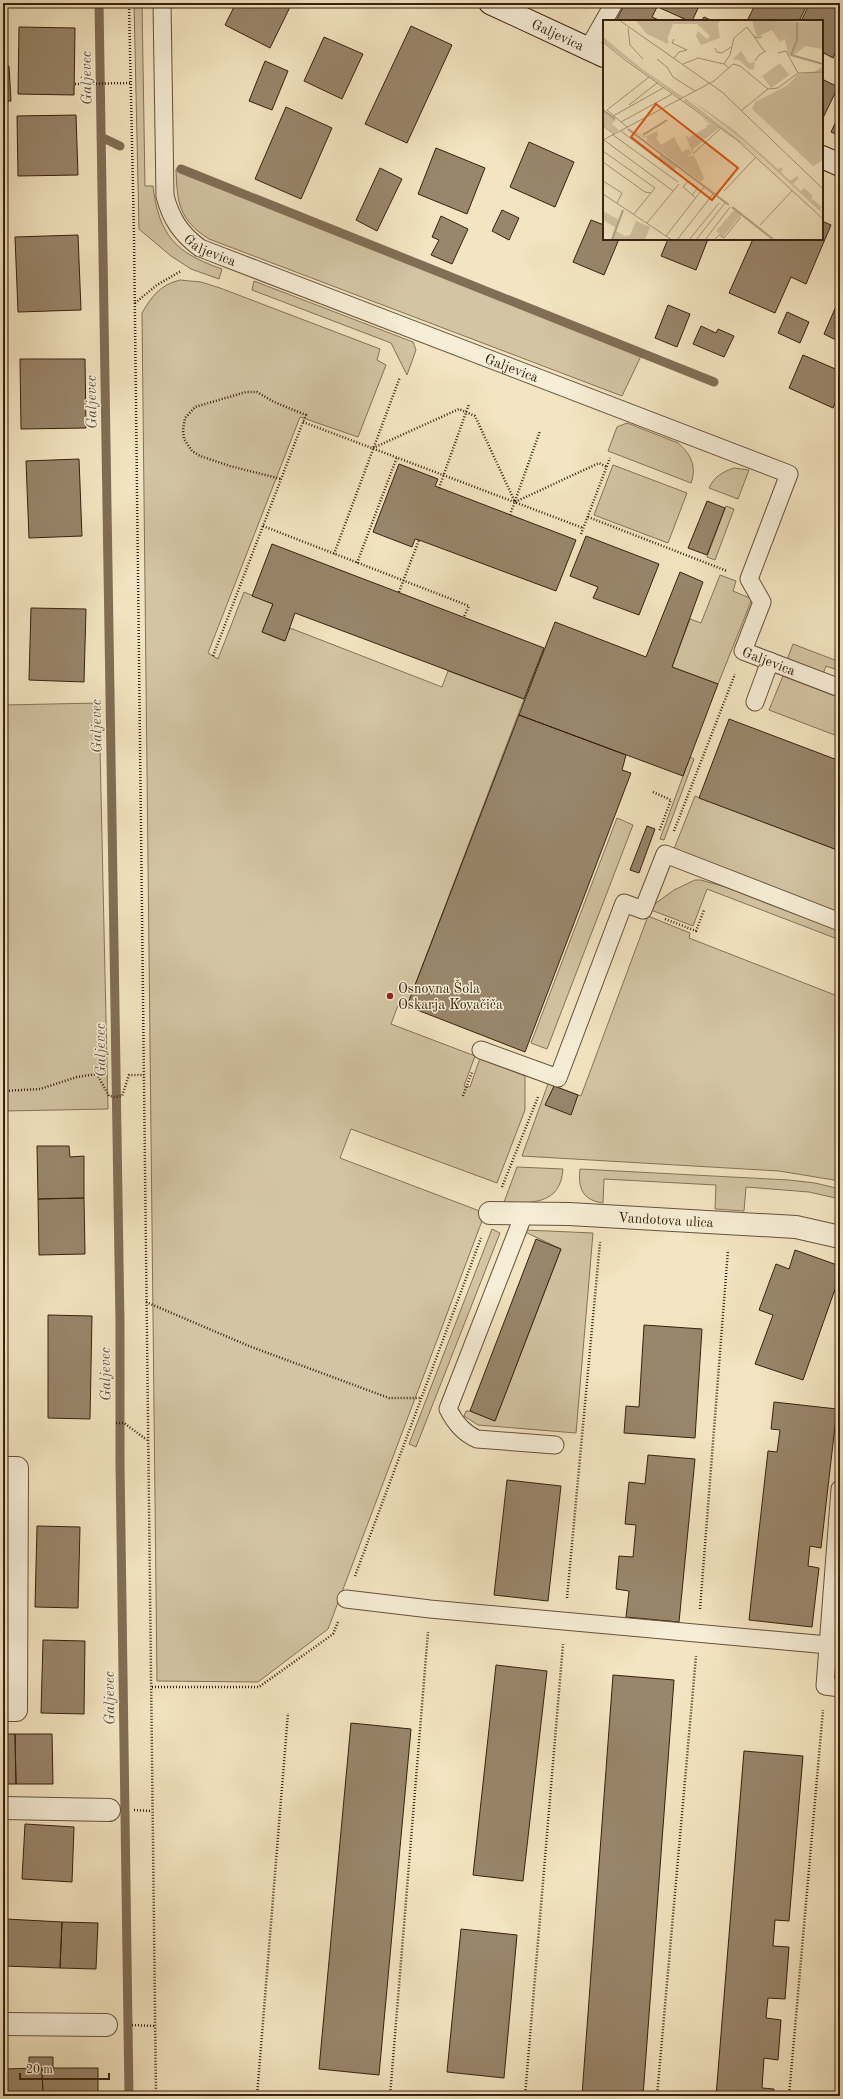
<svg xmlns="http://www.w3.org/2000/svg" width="843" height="2099" font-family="'Old Standard TT',serif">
<rect width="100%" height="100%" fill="#f3e5c1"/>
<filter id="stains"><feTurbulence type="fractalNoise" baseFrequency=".005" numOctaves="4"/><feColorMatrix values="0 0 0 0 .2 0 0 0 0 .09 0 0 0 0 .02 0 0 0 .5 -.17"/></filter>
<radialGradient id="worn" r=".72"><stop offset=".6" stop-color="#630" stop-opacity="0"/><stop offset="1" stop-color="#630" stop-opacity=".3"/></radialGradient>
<path fill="#d3c4a3" stroke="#867258" d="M 134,3 L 142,3 L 145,186 L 153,186 C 159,236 176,253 222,269 L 219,279 L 191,269 L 171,256 L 139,229 Z
M 176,169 L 641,356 L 622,396 L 209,239 C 179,220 177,203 176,169 Z
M 180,280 L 201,282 L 220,288 L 380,349 L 377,360 L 386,365 L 358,437 L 300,417 L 208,653 L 218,659 L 244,592 L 273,604 L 262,632 L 284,641 L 290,628 L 442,687 L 448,671 L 524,699 L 407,1006 L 399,1003 L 391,1024 L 475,1056 L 464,1086 L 470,1087 L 480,1058 L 525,1076 L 525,1110 L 497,1183 L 351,1129 L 340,1158 L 485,1213 L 328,1629 L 258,1682 L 157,1681 L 142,313 C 152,296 160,285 180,280 Z
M 254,281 L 413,342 L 416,350 L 407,375 L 391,343 L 252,290 Z
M 627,423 L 678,443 C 691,454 697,467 691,483 L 608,451 L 617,427 Z
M 613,465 L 687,493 L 668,543 L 594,515 Z
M 734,468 L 749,470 L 738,499 L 709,488 C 714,477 722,472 734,468 Z
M 726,506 L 734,509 L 715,560 L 707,557 Z
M 720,575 L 736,581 L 733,591 L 752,599 L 718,684 L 672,667 L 690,619 L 701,623 Z
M 793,644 L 840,662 L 840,671 L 826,666 L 823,674 L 787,660 Z
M 783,676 L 840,698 L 840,737 L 769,710 Z
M 99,703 L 108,1109 L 5,1111 L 3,1031 L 3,705 Z
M 690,757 L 694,759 L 664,840 L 660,839 Z
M 695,796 L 840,851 L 840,913 L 674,849 Z
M 617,818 L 633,825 L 547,1049 L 531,1043 Z
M 695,880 L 701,880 L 732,889 L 840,931 L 840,940 L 707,889 L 693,926 L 651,910 L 652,906 L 674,890 Z
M 648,916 L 690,933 L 689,938 L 840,997 L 840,1181 L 779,1171 L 522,1156 L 548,1084 L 581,1096 Z
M 517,1167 L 563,1169 C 560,1206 533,1201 503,1205 Z
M 580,1169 L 789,1180 L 815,1183 L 840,1189 L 840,1199 L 809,1192 L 746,1187 L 744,1211 L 715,1209 L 716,1185 L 604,1179 L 603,1203 C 582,1200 578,1188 580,1169 Z
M 492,1229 L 500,1233 L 416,1447 L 409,1444 Z
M 526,1230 L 593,1233 L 576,1433 L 478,1425 L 464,1416 L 466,1411 L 470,1411 L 495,1421 L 561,1249 L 525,1232 Z"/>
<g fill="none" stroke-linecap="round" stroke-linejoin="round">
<path stroke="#826e55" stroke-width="9" d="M 99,3 L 120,1323 L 120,1464 L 129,2096
M 101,137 L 120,146
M 181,169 L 714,382"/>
</g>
<path fill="#99866b" stroke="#38200e" d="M 236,3 L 292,3 L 270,48 L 225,25 Z
M 575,3 L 587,3 L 585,8 Z
M 625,3 L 659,3 L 652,17 L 661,21 L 616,21 Z
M 663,3 L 697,3 L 700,4 L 692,21 L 689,21 L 660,8 Z
M 756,3 L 808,3 L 799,21 L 747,21 Z
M 810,3 L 840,3 L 840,42 L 833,58 L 822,52 L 822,21 L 801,21 Z
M 704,17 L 713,21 L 701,21 Z
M 411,26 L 452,45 L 407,143 L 365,124 Z
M 19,27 L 75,28 L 74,95 L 18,94 Z
M 324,37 L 363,54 L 342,99 L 304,81 Z
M 265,61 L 288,71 L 272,110 L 249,101 Z
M 9,66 L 11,101 L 3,101 L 3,67 Z
M 822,79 L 838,87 L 822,120 Z
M 286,107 L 332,128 L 301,199 L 255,179 Z
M 840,113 L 840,136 L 831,132 Z
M 76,115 L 78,175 L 18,176 L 17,116 Z
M 529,142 L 574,162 L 555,207 L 510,187 Z
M 436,148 L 485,168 L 467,214 L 418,194 Z
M 380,168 L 402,179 L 377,231 L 356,220 Z
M 502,210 L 519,218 L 509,240 L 492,231 Z
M 441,216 L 468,229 L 452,264 L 431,255 L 439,240 L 432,237 Z
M 591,220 L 604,225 L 604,239 L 619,239 L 604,275 L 573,262 Z
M 822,221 L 831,225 L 806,284 L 791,277 L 775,313 L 729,293 L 753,239 L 822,239 Z
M 78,235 L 81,310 L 18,312 L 15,237 Z
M 668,239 L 708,239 L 696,270 L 661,256 Z
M 837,304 L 840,305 L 840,342 L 824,334 Z
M 668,305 L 690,314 L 677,347 L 655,338 Z
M 787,312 L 809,322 L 800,343 L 778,333 Z
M 701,326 L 716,333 L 718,329 L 734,336 L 724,357 L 693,344 Z
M 803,355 L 840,371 L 840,392 L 833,408 L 789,388 Z
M 20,359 L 85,359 L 86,428 L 21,429 Z
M 79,459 L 82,536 L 29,538 L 26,461 Z
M 399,464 L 438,479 L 435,486 L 576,540 L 556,591 L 419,540 L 415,539 L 412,547 L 373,532 Z
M 707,501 L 725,508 L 707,555 L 688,548 Z
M 586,536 L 659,564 L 639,615 L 593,598 L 598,587 L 570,576 Z
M 272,544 L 544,648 L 524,699 L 295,613 L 285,641 L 262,632 L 273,604 L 252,596 Z
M 680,572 L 703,582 L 672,667 L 718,684 L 683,776 L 519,715 L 555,622 L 646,657 Z
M 31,608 L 86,609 L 84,682 L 29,680 Z
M 519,715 L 626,755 L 622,770 L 631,773 L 525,1052 L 407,1006 Z
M 729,719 L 840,761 L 840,851 L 699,798 Z
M 647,826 L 655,829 L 639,873 L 630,870 Z
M 554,1086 L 578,1095 L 571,1115 L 545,1105 Z
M 37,1146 L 69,1146 L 70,1157 L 84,1156 L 84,1198 L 38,1199 Z
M 84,1198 L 85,1254 L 39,1255 L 38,1199 Z
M 536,1239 L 561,1249 L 495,1421 L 470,1411 Z
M 795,1250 L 840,1266 L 840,1275 L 803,1380 L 755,1364 L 773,1315 L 759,1310 L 776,1264 L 789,1269 Z
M 48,1315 L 92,1316 L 90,1419 L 48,1418 Z
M 644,1325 L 702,1329 L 695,1438 L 624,1433 L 626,1406 L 639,1407 Z
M 774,1402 L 837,1409 L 821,1548 L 810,1546 L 808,1566 L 819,1568 L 812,1627 L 749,1620 L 768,1451 L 777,1452 L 780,1430 L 771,1429 Z
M 648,1455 L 695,1459 L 679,1622 L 626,1617 L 629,1591 L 616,1589 L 619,1556 L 633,1557 L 636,1525 L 625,1524 L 629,1482 L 645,1484 Z
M 507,1480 L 561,1486 L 548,1601 L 494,1595 Z
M 37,1526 L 80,1527 L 78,1608 L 35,1607 Z
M 43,1640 L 85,1641 L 84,1714 L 41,1713 Z
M 496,1665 L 547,1671 L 523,1881 L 473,1875 Z
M 613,1675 L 674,1680 L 643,2096 L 582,2095 Z
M 351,1723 L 411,1729 L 379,2075 L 319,2069 Z
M 3,1734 L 15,1734 L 16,1784 L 3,1784 Z
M 15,1734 L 52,1734 L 53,1784 L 16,1784 Z
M 744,1751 L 803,1756 L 789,1921 L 775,1920 L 773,1946 L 789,1947 L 785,1999 L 768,1998 L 766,2018 L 781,2020 L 778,2060 L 764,2058 L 762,2088 L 774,2089 L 774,2096 L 716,2096 Z
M 25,1824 L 74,1827 L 72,1882 L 22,1879 Z
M 6,1919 L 62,1922 L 60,1968 L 4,1966 Z
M 62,1922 L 98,1923 L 96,1969 L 60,1968 Z
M 461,1929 L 517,1935 L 504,2078 L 447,2072 Z
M 29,2057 L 53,2057 L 53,2069 L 29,2069 Z
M 42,2068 L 98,2068 L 98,2096 L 43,2096 Z
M 42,2068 L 43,2096 L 3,2096 L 3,2069 Z"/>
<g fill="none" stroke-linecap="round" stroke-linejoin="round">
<defs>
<g id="lane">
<path id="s1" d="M 162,3 L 165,196 C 171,219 181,234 200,248 L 789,474 L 749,579 L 762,602 L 743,651 L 840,688"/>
<path d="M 588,49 L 614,3"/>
<path d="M 755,702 L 770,661"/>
<path d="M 481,1050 L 558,1078 L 624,903 L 643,910 L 665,854 L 840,922"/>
<path d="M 524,1214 L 448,1409 C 455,1423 463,1433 477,1439 L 555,1445"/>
<path d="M 840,1489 L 825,1686 L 840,1688"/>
<path d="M 346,1599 L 430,1609 L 828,1645"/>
</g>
<g id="street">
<path id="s2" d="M 490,1213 L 569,1214 L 796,1227 L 840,1237"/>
<path d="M 3,1468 L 17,1468 L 16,1710 L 3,1710"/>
<path d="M 3,1808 L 109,1810"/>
<path d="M 3,2024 L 106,2025"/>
</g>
<g id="secondary">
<path id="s3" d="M 490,3 L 604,56"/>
<path d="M 822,157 L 840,165"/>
</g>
</defs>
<use href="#lane" stroke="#67513b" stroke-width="19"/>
<use href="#street" stroke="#67513b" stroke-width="24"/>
<use href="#secondary" stroke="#38200e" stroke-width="24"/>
<path stroke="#38200e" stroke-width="2.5" stroke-dasharray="1 2" stroke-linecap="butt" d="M 129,3 L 134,236 L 156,2096
M 75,84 L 131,83
M 135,303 L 157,285 L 181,271
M 303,422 L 583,528
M 373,448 L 459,409 L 475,416 L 515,502 L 599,463 L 607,467
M 439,488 L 469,404
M 510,515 L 540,431
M 588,517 L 727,571
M 263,526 L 469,606 L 464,617
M 581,534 L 610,458
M 334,554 L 400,377
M 357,563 L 397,457
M 399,592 L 419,540
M 213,656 L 303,422 L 306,415 L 274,402 L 257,392 L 246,392 L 195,407 L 185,418 L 183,430 L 184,439 L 192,451 L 200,456 L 230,466 L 281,479
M 653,792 L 671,800 L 659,832
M 674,831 L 735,674
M 665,919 L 696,931 L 704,910
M 3,1091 L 40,1089 L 77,1077 L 97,1074 L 109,1096 L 114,1097 L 122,1096 L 129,1075 L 144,1075
M 463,1096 L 472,1072
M 502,1187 L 538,1097
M 146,1302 L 249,1346 L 389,1398 L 420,1398
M 116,1423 L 124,1423 L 147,1440
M 355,1576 L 481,1238
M 567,1598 L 600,1242
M 700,1609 L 728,1250
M 152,1687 L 259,1687 L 333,1634 L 338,1622
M 134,1810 L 152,1811
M 132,2025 L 155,2026
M 257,2096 L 288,1713
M 390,2096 L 428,1632
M 525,2096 L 563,1644
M 657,2096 L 696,1656
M 789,2096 L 823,1710"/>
<use href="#lane" stroke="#f7eed7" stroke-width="17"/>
<use href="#street" stroke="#f7eed7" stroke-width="22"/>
<use href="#secondary" stroke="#f7eed7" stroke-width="22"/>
</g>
<circle fill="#8f2418" stroke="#f7eed7" stroke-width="1.5" cx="390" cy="996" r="4"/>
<g text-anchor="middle" stroke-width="3" stroke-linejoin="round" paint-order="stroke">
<g font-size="14" fill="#38200e" stroke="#f7eed7">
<text dy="5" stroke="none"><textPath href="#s3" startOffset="75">Galjevica</textPath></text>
<text dy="5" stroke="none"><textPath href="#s1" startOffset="267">Galjevica</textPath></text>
<text dy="5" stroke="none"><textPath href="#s1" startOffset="591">Galjevica</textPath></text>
<text dy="5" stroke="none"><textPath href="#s1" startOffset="1107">Galjevica</textPath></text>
<text dy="5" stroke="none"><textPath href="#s2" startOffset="176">Vandotova ulica</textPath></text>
</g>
<g font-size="14" fill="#38200e" stroke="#f7eed7" text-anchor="start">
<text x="398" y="993">Osnovna Šola<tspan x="398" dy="16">Oskarja Kovačiča</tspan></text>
</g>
<g font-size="15" font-style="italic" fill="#634e37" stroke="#f7eed7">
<text transform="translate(86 78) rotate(-91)" y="5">Galjevec</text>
<text transform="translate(91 402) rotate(-91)" y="5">Galjevec</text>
<text transform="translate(96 726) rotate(-91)" y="5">Galjevec</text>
<text transform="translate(100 1050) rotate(-91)" y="5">Galjevec</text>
<text transform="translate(105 1374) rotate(-91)" y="5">Galjevec</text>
<text transform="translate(109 1698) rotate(-91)" y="5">Galjevec</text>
</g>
</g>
<g transform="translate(603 20)">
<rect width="220" height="220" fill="#f3e5c1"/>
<path d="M 32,0 L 118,0 L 115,4 L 117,18 L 98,25 L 93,16 L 95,11 L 104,19 L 107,16 L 94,4 L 70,4 L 65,17 L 65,24 L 44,14 ZM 149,0 L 198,2 L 220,0 L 220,29 L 202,26 L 190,36 L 185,35 L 182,19 L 177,22 L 169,10 L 154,17 ZM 0,17 L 39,49 L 80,77 L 77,78 L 29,44 L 0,21 ZM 138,31 L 146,43 L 152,42 L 151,49 L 146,49 L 136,40 L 130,39 ZM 177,43 L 186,55 L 168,68 L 159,56 ZM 220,46 L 220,140 L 210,146 L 149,89 L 152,82 L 185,65 L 195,54 L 211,52 ZM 84,77 L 131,110 L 175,149 L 180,147 L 178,152 L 187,161 L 194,156 L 196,158 L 190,164 L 198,171 L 201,168 L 210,176 L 208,178 L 219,187 L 217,190 L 220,194 L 144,124 ZM 82,78 L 142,124 L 220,198 L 143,126 L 81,81 ZM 0,88 L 7,95 L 22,107 L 13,100 L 9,104 L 16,110 L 11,113 L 0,105 ZM 98,96 L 116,108 L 90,129 L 90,134 L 83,117 L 84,116 L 101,106 L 84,116 L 85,118 L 104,107 L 103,105 L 107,105 ZM 27,108 L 41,117 L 54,111 L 55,116 L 53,118 L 58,125 L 71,117 L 79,132 L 85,129 L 89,133 L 83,138 L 90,135 L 92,138 L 91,135 L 101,158 L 98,162 L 44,121 L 44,117 L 41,118 ZM 58,134 L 74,146 L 71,150 L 55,138 ZM 131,190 L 138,195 L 120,217 L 113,211 ZM 0,191 L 16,200 L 13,211 L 22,216 L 27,215 L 33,201 L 47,207 L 42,220 L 8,220 L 12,207 L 0,200 Z" fill="#d3c4a3"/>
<path fill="none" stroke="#b3a284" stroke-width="2" d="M 188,35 L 194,20 L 194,2M 188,35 L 220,44M 0,90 L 12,99M 25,109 L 126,185M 40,115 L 64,100M 129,187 L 171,220M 9,220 L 20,190"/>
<path fill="none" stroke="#a89679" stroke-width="1" d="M 16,0 L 119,72 L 220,169M 25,8 L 27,25 L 40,39M 159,17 L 154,18 L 150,15 L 161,31M 71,19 L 69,23 L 84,30 L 76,32 L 71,38M 0,22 L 22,40 L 134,120 L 220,199M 112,28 L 114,32 L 119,33 L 128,27M 175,33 L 183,31 L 195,53M 54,39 L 64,47 L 70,57 L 92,71M 152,41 L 156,35 L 163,31M 80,44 L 95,38 L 121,44 L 126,48M 121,44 L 127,35 L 131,18 L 144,7 L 150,15M 26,85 L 54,63M 139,90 L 165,69 L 175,68 L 195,53 L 220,52M 10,96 L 60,68M 18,102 L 69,74M 0,106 L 11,114M 24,107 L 4,90 L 46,57M 18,111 L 77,156M 10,115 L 75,162M 0,120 L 111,61 L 130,44 L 137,46 L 165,69M 1,120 L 70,171M 0,131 L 52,168 L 31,194M 90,134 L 118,108M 0,142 L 42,172 L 48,173M 0,161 L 19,173 L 14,183M 121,171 L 153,137M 0,174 L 69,220M 89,175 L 95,168 L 85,161 L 80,167 L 93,178M 44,203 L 76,164M 157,205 L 189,171M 63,216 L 101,167M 74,220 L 110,174M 86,220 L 116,183M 93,220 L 122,183M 102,220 L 127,187M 111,220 L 116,215 L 121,218 L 138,197"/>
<path fill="#df560c" fill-opacity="0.15" stroke="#df560c" stroke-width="2" d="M 53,84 L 135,148 L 109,180 L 28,117 Z"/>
<rect width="220" height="220" fill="none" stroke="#38200e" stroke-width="2"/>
</g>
<rect width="843" height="2099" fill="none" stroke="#f3e5c1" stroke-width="16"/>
<rect x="4" y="4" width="835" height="2091" fill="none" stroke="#38200e" stroke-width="2"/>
<rect x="8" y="8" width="827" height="2083" fill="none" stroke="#38200e"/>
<path d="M20 2073v6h89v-6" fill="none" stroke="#38200e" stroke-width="2"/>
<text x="26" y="2073" font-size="12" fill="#38200e" stroke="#f7eed7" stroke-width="3" paint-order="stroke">20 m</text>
<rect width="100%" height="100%" filter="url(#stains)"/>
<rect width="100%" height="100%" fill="url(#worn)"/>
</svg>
